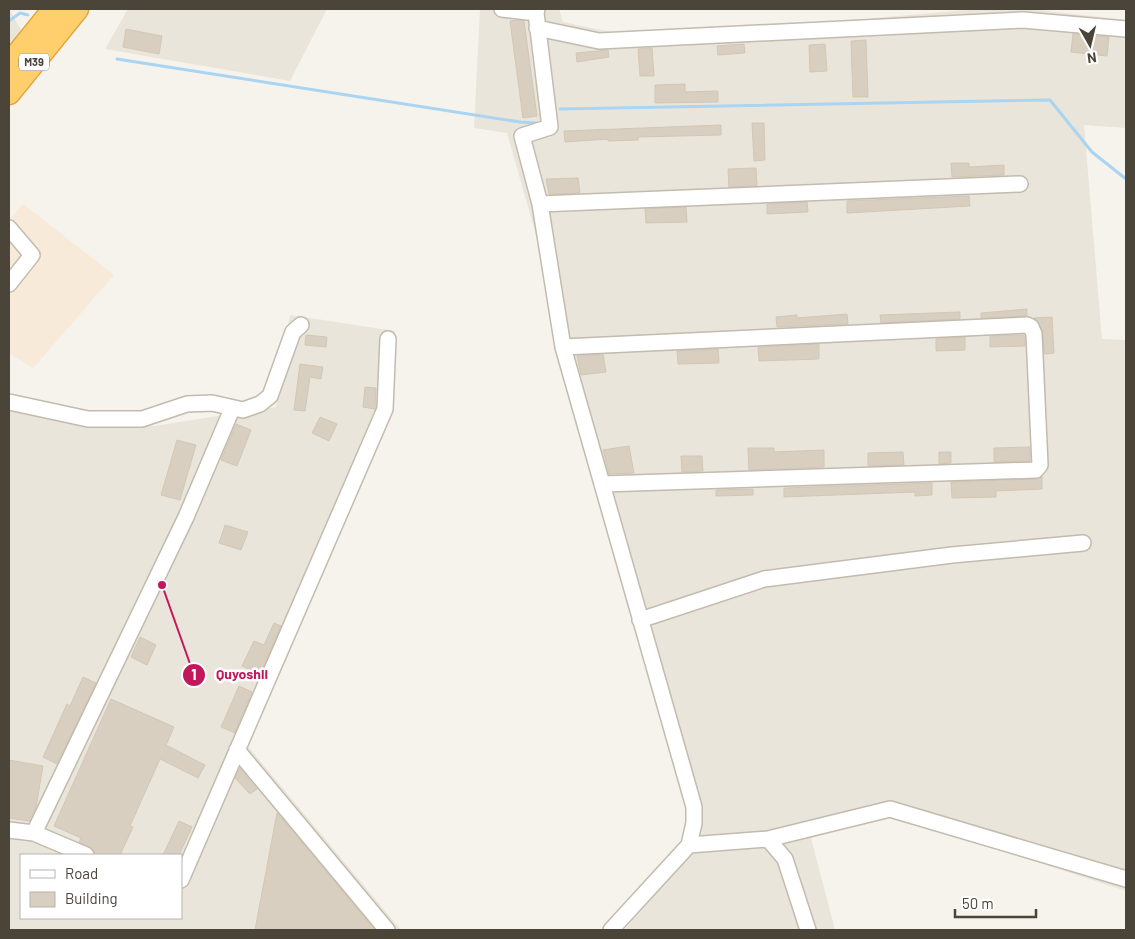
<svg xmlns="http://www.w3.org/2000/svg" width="1135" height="939" font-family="Barlow,sans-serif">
<rect width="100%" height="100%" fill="#f6f3ec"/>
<path fill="#eae5da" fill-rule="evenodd" d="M 9,9 L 22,31 L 9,48 Z
M 128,9 L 327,9 L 290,81 L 105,49 Z
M 480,9 L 559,9 L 563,22 L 644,39 L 976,9 L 1031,9 L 1126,20 L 1126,128 L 1084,125 L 1102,339 L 1126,340 L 1126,891 L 889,814 L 811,838 L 835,930 L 625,930 L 698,836 L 699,808 L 507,133 L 474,128 Z
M 290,315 L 395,331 L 388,419 L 246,744 L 401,930 L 9,930 L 9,400 L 154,426 L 276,407 ZM 21,855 L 181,855 L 181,918 L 21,918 Z"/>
<path fill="#f7ead8" d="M 23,204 L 114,275 L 33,368 L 9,353 L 9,220 Z"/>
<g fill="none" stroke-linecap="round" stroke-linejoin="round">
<path stroke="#a9d4f2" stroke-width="3" d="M 9,21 L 20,13 L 28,15
M 117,59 L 520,122 L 535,123
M 560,109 L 1050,100 L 1092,152 L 1126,179"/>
</g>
<path fill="#d8cfc1" stroke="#d3c7b4" d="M 517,20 L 524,21 L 537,116 L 523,118 L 510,21 Z
M 126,29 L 162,36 L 159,54 L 123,47 Z
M 1073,34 L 1109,37 L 1107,56 L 1071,52 Z
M 866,40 L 868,97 L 853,97 L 851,41 Z
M 744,44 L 745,53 L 718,55 L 717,46 Z
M 825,44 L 827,71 L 810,72 L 809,45 Z
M 652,48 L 654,76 L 640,76 L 638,49 Z
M 608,50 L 609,57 L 577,62 L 576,53 Z
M 685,84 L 685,92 L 718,91 L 718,102 L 655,103 L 655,85 Z
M 752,123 L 764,123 L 765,160 L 754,161 Z
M 721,125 L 721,135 L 638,137 L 638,140 L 608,141 L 608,139 L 565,142 L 564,131 Z
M 951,163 L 969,163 L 969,167 L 1004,165 L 1004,175 L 952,177 Z
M 756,168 L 757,186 L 729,187 L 728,169 Z
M 578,178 L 580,193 L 549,194 L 546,179 Z
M 969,196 L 970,206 L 847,213 L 847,201 Z
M 807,202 L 808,212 L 767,214 L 767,204 Z
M 686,207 L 687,222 L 646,223 L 645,209 Z
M 1027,309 L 1027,316 L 981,318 L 981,313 Z
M 960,312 L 960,319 L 881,323 L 880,315 Z
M 847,314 L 848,324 L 777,327 L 776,317 L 797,315 L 797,318 Z
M 1052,317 L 1054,353 L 1044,354 L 1043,331 L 1034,318 Z
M 306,335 L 327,337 L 326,347 L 305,345 Z
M 1024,335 L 1025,346 L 990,347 L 990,336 Z
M 965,337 L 965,350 L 936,351 L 936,339 Z
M 819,344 L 819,359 L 759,361 L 758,347 Z
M 718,349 L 719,363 L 678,364 L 677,351 Z
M 603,354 L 606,372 L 581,375 L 577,356 Z
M 300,364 L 323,367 L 321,379 L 310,377 L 305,411 L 294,410 Z
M 365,387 L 376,388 L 375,409 L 363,407 Z
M 320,417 L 337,424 L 329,441 L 312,433 Z
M 236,424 L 251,430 L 237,466 L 221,460 Z
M 177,440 L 196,445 L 180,500 L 161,495 Z
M 629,446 L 634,473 L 609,474 L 603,450 Z
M 1030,447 L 1030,461 L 994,462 L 994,448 Z
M 748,448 L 774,448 L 774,452 L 824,450 L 824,467 L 749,470 Z
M 903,452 L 904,465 L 868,466 L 868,453 Z
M 939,452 L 951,452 L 951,463 L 939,464 Z
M 681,456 L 702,456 L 703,471 L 682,472 Z
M 1042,477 L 1042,489 L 996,491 L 996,497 L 952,498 L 951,482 L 1036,479 Z
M 932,483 L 932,495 L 915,496 L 915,492 L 784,497 L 784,488 Z
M 753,489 L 753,495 L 716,496 L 716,490 Z
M 225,525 L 248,532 L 241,550 L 219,543 Z
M 274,623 L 281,626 L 260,674 L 242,666 L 254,641 L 264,645 Z
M 140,637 L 156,645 L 147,665 L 131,657 Z
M 83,677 L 96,683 L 57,764 L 43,757 L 67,704 L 70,706 Z
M 239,686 L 252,692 L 235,733 L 221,727 Z
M 111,699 L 174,727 L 166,745 L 205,765 L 198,778 L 160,759 L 130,826 L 133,827 L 120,855 L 95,855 L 93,849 L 79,842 L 81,838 L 54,826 Z
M 9,760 L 43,766 L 36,807 L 29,821 L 9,818 Z
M 240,768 L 257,789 L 250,794 L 235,778 Z
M 277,813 L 375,930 L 255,930 Z
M 179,821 L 192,827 L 179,855 L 163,855 Z"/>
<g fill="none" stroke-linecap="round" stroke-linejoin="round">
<defs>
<path id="minor" d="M 502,9 L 536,13
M 537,9 L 536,13 L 550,127 L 522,136 L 540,204 L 563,347 L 694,807 L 694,823 L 689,845 L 611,930
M 537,28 L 599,41 L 1023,20 L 1126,29
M 540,204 L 1020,184
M 9,228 L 32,255 L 9,284
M 563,347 L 1027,325 L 1031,327 L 1034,334 L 1040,465 L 1036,470 L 602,484
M 9,402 L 88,419 L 142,419 L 187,404 L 212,403 L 243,410 L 260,404 L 270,396 L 293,332 L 301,325
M 640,620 L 764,579 L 952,555 L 1083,543
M 237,750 L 387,930
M 9,830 L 34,833 L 86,855
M 34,833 L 186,517 L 232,409
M 768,839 L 785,859 L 808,930
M 689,845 L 768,839 L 890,809 L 1126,879
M 181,880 L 385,409 L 388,339"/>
<path id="highway" d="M 9,65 L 54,9
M 9,93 L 77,9"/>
</defs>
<use href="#minor" stroke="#c2bbae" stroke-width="18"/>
<use href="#highway" stroke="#e0a43c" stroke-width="25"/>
<use href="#minor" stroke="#fff" stroke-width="15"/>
<use href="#highway" stroke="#ffcf6e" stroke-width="22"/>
</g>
<g text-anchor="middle" stroke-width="5" stroke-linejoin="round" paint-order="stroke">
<rect fill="#fff" stroke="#817c74" stroke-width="1" x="19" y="53.5" width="30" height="17" rx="4"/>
<g font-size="11" font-weight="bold" fill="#4b4439">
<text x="34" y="66">M39</text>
</g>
</g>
<path fill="none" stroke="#c2185b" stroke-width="2" d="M162 585L194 675"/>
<g fill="#c2185b" stroke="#fff" stroke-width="2">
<circle cx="162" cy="585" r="5"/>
<circle cx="194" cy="675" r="12"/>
</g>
<g font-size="15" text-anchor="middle" font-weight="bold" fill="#fff">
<text x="194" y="680">1</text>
</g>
<g font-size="14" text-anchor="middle" font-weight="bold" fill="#c2185b" stroke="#fff" stroke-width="5" stroke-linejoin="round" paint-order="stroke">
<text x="242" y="679">Quyoshli</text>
</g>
<rect width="1135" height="939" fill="none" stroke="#4b4439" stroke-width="20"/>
<rect x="20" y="854" width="162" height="65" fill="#ffffff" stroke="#b7b4b0"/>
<rect x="30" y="870" width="25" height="8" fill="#ffffff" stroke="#b7b4b0"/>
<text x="65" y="879" font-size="15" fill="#4b4439">Road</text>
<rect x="30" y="892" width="25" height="15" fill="#d8cfc1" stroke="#b7b4b0"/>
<text x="65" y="904" font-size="15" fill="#4b4439">Building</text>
<g transform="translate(1090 45) rotate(172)" stroke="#ffffff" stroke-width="4" paint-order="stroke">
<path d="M0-4L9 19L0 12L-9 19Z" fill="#4b4439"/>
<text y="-8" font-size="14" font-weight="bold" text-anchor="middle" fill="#4b4439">N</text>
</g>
<path d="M955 909v8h81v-8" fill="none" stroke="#4b4439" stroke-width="2.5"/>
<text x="962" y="909" font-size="15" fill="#4b4439" stroke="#ffffff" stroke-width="4" paint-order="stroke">50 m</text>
</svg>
